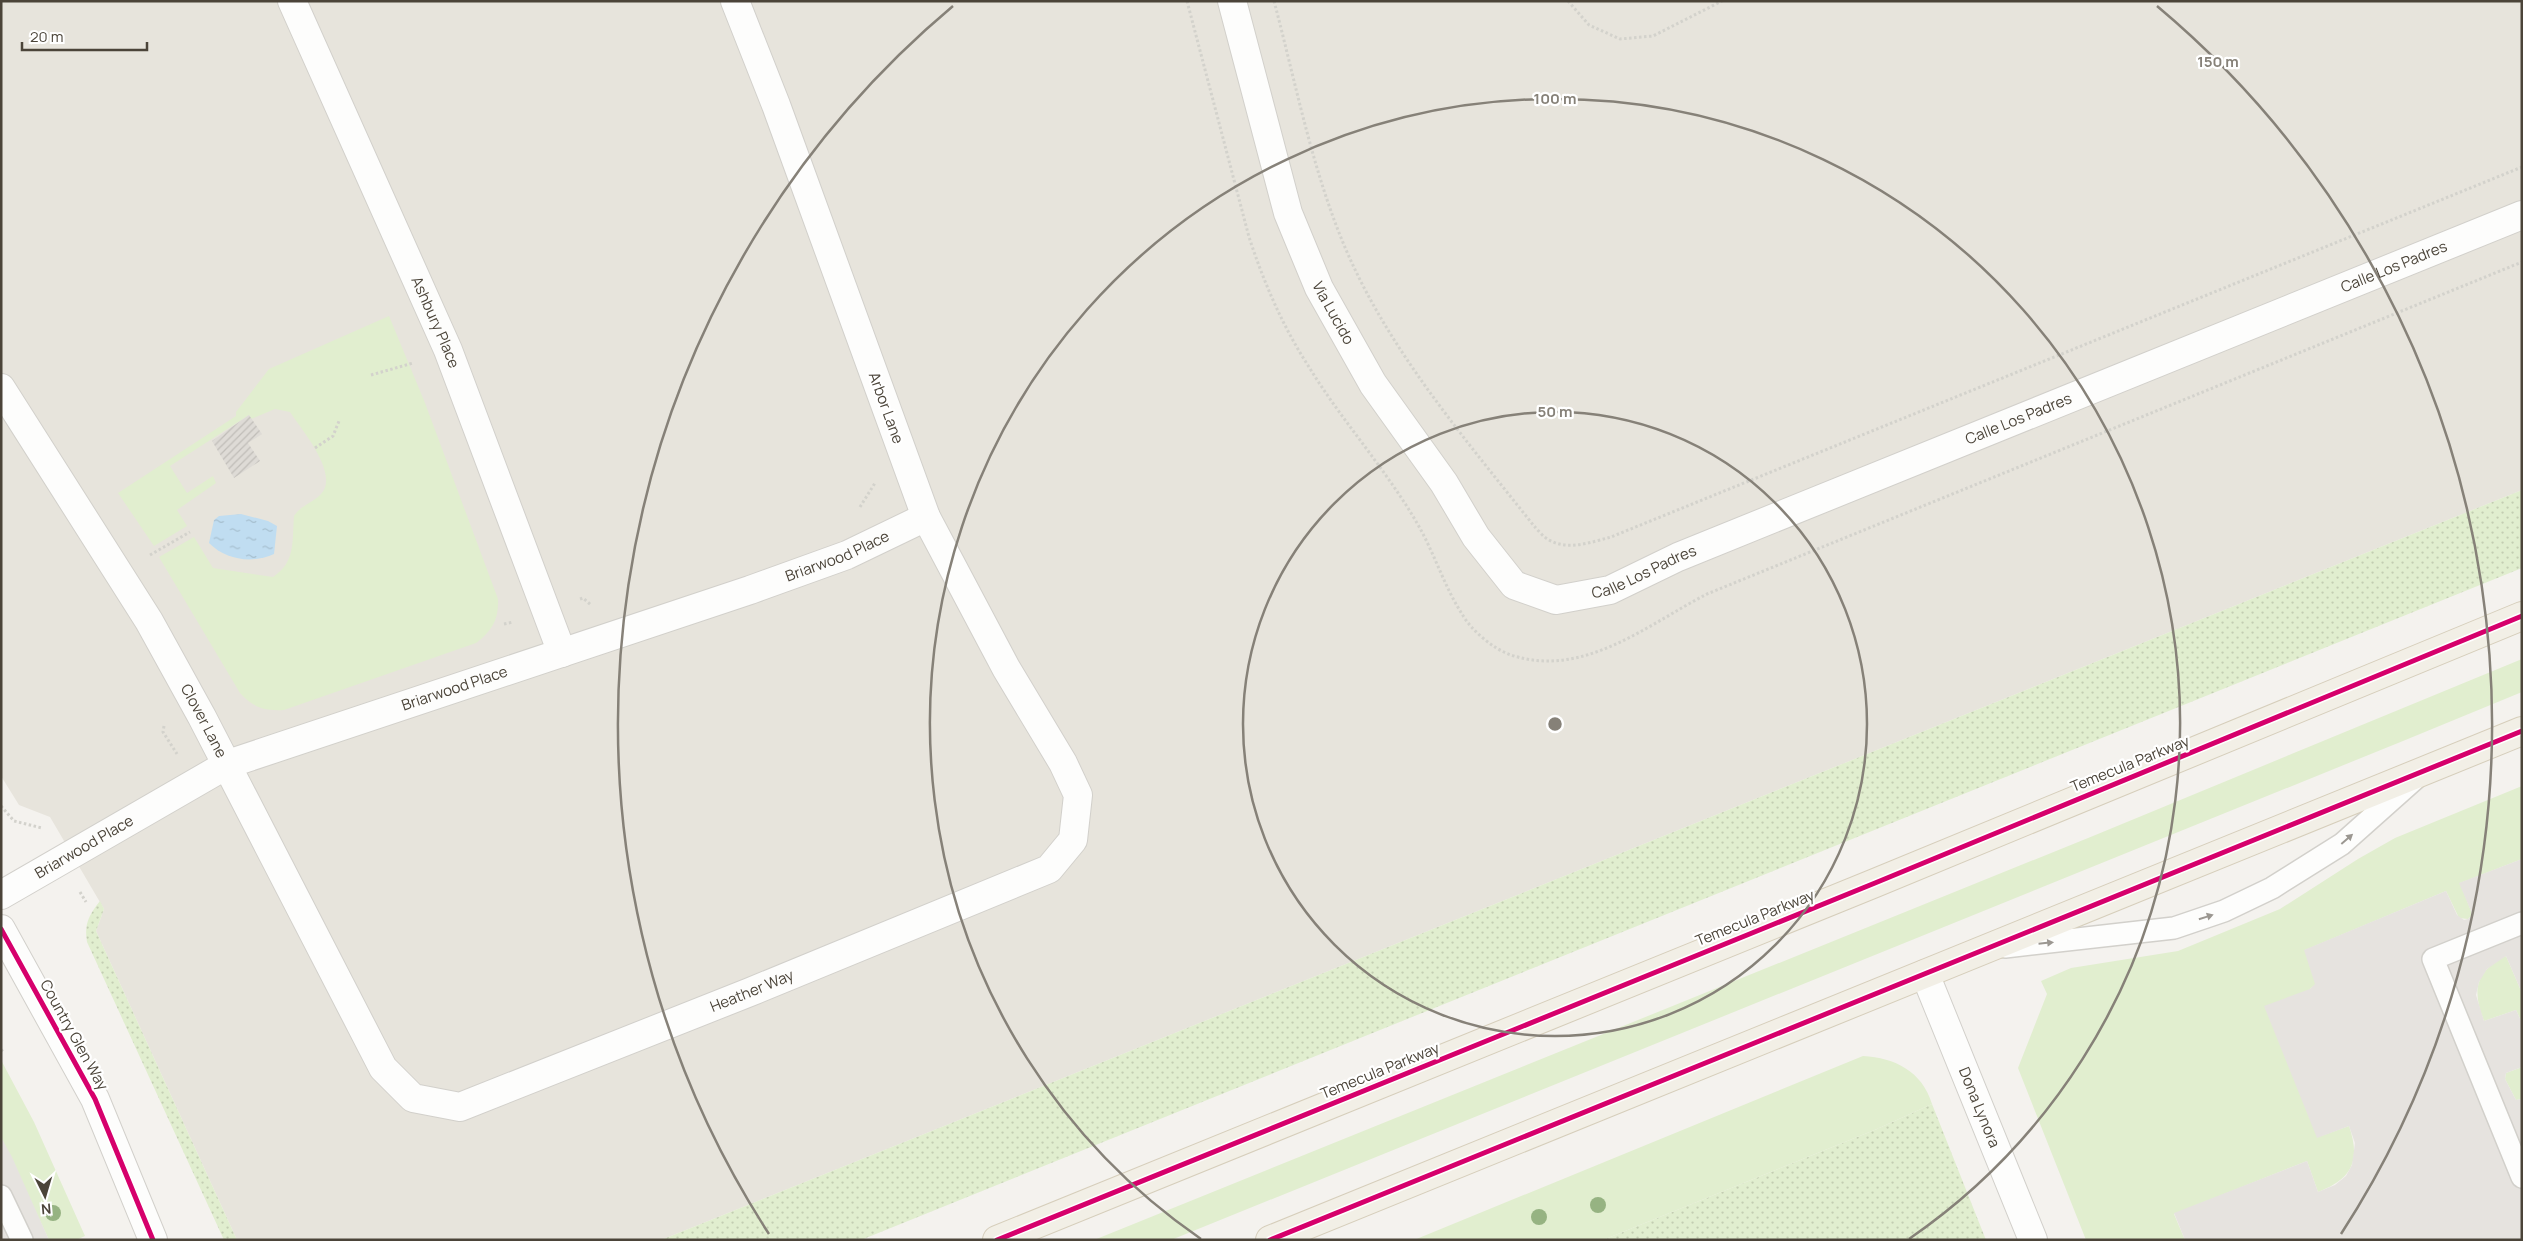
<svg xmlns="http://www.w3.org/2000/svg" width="2523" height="1241" font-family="Manrope,sans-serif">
<defs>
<pattern id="grass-dots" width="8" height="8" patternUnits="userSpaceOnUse" patternTransform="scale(1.25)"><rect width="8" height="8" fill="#e1eecf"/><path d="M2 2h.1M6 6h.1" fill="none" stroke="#c3cdb2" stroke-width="1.8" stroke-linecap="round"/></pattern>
<pattern id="water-ripples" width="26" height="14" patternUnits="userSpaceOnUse" patternTransform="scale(1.25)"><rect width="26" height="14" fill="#c0ddf1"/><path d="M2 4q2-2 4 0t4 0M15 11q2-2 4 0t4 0" fill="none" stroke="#a6bfcf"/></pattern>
<pattern id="building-hatch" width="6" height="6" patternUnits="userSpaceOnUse" patternTransform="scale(1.25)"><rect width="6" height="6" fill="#dedbd6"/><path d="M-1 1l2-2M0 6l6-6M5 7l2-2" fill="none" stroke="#c0bdb8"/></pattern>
</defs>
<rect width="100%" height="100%" fill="#f4f2ee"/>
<path fill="#e7e4dc" d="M 1,1 L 2522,1 L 2522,490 L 661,1240 L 237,1240 L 96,931 L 104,909 L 50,817 L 19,805 L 1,776 Z"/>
<path fill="url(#grass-dots)" d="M 2522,490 L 2522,568 L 861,1240 L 661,1240 Z
M 100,901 L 104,909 L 96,931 L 237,1240 L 224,1240 L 87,942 C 84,924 89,915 100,901 Z
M 1932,1104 L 1986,1240 L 1603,1240 L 1877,1129 Z"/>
<path fill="#e1eecf" d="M 389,316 L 425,403 L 498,599 C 499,619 492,631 476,643 L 284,710 C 264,711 254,708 240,693 L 159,557 L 194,537 L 213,568 L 273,577 C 296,562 292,541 294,516 C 301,505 313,503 321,494 C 340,474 301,429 290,412 L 275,409 L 251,419 L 249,415 L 170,466 L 187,493 L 213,476 L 216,483 L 177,510 L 187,526 L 154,546 L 118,493 L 236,416 L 236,412 L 269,369 Z
M 2522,659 L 2522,692 L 2403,741 L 1171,1240 L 1094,1240 L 2093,836 Z
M 2522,786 L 2522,859 L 2460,883 L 2471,911 L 2472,915 L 2468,919 L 2459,918 L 2446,891 L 2305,950 L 2316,984 L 2310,989 L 2318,1137 L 2349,1126 C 2361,1161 2352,1179 2318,1192 L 2307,1161 L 2174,1214 L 2185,1240 L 2086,1240 L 2018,1068 L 2047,994 L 2041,981 L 2071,968 L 2178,951 L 2280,909 L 2358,859 L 2395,838 Z
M 2506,956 L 2522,993 L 2522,1023 L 2516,1010 L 2484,1021 C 2472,991 2475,971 2506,956 Z
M 1863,1056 C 1895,1058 1922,1071 1932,1104 L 1877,1129 L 1603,1240 L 1414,1240 Z
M 1,1060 L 34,1122 L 85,1236 L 76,1240 L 49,1240 L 1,1137 Z
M 2522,1067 L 2522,1099 L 2516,1100 L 2505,1079 L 2506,1073 Z"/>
<path fill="#e6e3df" d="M 2522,859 L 2522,993 L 2506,956 L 2487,969 L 2479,982 L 2476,995 L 2484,1021 L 2516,1010 L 2522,1023 L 2522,1067 L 2506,1073 L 2505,1079 L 2516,1100 L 2522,1099 L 2522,1240 L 2185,1240 L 2174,1213 L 2307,1161 L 2318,1192 L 2335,1185 L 2346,1176 L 2352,1165 L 2355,1143 L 2349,1126 L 2317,1138 L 2264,1006 L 2310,989 L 2315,984 L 2304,950 L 2446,891 L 2457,915 L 2464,920 L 2468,919 L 2472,915 L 2471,911 L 2459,883 Z
M 1,1137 L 12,1157 L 49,1240 L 1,1240 Z"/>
<path fill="url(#water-ripples)" d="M 241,514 L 268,521 L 277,526 L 274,554 C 252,564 226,560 209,543 L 214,520 L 219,516 Z"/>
<path fill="url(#building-hatch)" d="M 249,415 L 262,434 L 248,443 L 260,461 L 234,478 L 212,441 Z"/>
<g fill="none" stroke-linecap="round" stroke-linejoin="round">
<defs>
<path id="service" d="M 2522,923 L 2433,959 L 2522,1177
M 2005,947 L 2174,928 L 2224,911 L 2272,888 L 2342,844 L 2415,779
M 1,1196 L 22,1240"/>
<g id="minor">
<path id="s1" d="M 292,1 L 448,350 L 562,653"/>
<path id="s2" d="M 1232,1 L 1288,213 L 1319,288 L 1373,384 L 1444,483 L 1476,537 L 1514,585 L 1556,600 L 1610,590 L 1678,557 L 2522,215"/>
<path id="s3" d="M 1,388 L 149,621 L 202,717 L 383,1068 L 413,1098 L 460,1107 L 750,992 L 1049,869 L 1073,840 L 1078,795 L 1063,763 L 1006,668 L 926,517 L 776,105 L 735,1"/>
<path id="s4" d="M 1,895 L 228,764 L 750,590 L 847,555 L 926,517"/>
</g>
<g id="tertiary">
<path d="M 1,929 L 95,1099 L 153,1240"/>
<path id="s5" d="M 1925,974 L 2033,1240"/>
</g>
<path id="primary" d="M 997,1240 L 1875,883 L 2522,616
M 1270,1240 L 2522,731"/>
</defs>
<use href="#service" stroke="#d2d0cb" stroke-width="24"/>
<use href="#minor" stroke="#d2d0cb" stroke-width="30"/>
<use href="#tertiary" stroke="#d2d0cb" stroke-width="30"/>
<use href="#primary" stroke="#d6cebb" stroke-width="30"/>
<path stroke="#d3d2cc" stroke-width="3" stroke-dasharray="2.5 2.5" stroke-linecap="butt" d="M 1187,1 L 1249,237 C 1264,283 1283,327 1309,367 C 1342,421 1385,468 1417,523 C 1434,552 1444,586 1462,614 C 1471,630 1493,649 1511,655 C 1583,679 1647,625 1707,594 L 2522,262
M 1274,1 C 1296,84 1313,174 1347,252 C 1391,353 1466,440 1534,526 C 1538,530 1543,537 1549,540 C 1568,551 1592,542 1611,537 L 2522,167
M 1568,1 L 1589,25 L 1620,39 L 1653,36 L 1722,1
M 371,375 L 413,363
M 315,448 L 333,436 L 339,421
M 860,507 L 875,483
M 150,555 L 190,532
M 580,599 L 583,598 L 591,605
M 504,624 L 513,622
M 164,726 L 163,732 L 177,754
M 1,806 L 14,821 L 42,828
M 80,892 L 86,902
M 1,1051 L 3,1049"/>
<use href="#service" stroke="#fdfdfc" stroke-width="21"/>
<use href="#minor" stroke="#fdfdfc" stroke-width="28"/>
<use href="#tertiary" stroke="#fdfdfc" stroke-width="28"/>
<use href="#primary" stroke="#f2efe6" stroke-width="28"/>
<defs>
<path id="cycleway" d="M 1,929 L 95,1099 L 153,1240
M 997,1240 L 1875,883 L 2522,616
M 1270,1240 L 2522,731"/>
</defs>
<use href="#cycleway" stroke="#fff" stroke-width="8"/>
<use href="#cycleway" stroke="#d6006c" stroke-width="5"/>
</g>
<g fill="#96b382">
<circle cx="1598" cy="1205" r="8"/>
<circle cx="53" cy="1213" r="8"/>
<circle cx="1539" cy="1217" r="8"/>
</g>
<defs><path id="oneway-solid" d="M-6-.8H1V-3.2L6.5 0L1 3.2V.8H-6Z" transform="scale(1.25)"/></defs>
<g fill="#9b9791">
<use href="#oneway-solid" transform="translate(2347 839) rotate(-41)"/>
<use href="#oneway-solid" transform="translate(2206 917) rotate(-18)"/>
<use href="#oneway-solid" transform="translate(2046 943) rotate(-6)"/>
</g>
<g fill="none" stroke="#868178" stroke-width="2.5">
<circle cx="1555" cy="724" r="312"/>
<path d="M1201 1239A625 625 0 1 1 1909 1239"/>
<path d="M769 1234A937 937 0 0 1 953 6M2157 6A937 937 0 0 1 2341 1234"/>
</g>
<g text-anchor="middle" stroke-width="4.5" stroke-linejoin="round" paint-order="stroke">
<g font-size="15" fill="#4b4439" stroke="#fff">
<text dy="5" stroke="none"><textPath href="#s2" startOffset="1604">Calle Los Padres</textPath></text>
<text dy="5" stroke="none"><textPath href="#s2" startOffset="329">Via Lucido</textPath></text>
<text dy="5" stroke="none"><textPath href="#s1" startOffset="352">Ashbury Place</textPath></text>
<text transform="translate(886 408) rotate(70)" y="5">Arbor Lane</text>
<text dy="5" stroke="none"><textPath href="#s2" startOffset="1199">Calle Los Padres</textPath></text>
<text dy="5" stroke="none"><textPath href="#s4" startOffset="906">Briarwood Place</textPath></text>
<text dy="5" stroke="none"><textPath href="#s2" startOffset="794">Calle Los Padres</textPath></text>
<text dy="5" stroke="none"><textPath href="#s4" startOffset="501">Briarwood Place</textPath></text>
<text dy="5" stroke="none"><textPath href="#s3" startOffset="390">Clover Lane</textPath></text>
<text transform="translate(2130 764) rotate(-22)" y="5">Temecula Parkway</text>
<text dy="5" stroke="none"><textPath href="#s4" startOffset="96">Briarwood Place</textPath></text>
<text transform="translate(1755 918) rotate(-22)" y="5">Temecula Parkway</text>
<text dy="5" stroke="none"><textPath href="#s3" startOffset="1185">Heather Way</textPath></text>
<text transform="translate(74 1035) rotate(61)" y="5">Country Glen Way</text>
<text transform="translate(1380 1071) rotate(-22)" y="5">Temecula Parkway</text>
<text dy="5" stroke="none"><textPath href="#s5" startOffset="144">Dona Lynora</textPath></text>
</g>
</g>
<circle cx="1555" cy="724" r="8" fill="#868178" stroke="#fff" stroke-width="2.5"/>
<g font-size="15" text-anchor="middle" font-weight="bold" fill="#868178" stroke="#fff" stroke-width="4.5" stroke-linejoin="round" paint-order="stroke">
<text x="2218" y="67">150 m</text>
<text x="1555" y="104">100 m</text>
<text x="1555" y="417">50 m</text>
</g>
<rect width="2523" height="1241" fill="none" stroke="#4b4439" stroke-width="5"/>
<g transform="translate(45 1196) rotate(175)" stroke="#ffffff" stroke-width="4" paint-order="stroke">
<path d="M0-4L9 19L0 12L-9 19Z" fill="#4b4439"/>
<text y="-8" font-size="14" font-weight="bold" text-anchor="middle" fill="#4b4439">N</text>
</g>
<path d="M22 42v8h125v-8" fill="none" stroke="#4b4439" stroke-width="2.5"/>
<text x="30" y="42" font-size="15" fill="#4b4439" stroke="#ffffff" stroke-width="4" paint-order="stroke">20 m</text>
</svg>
